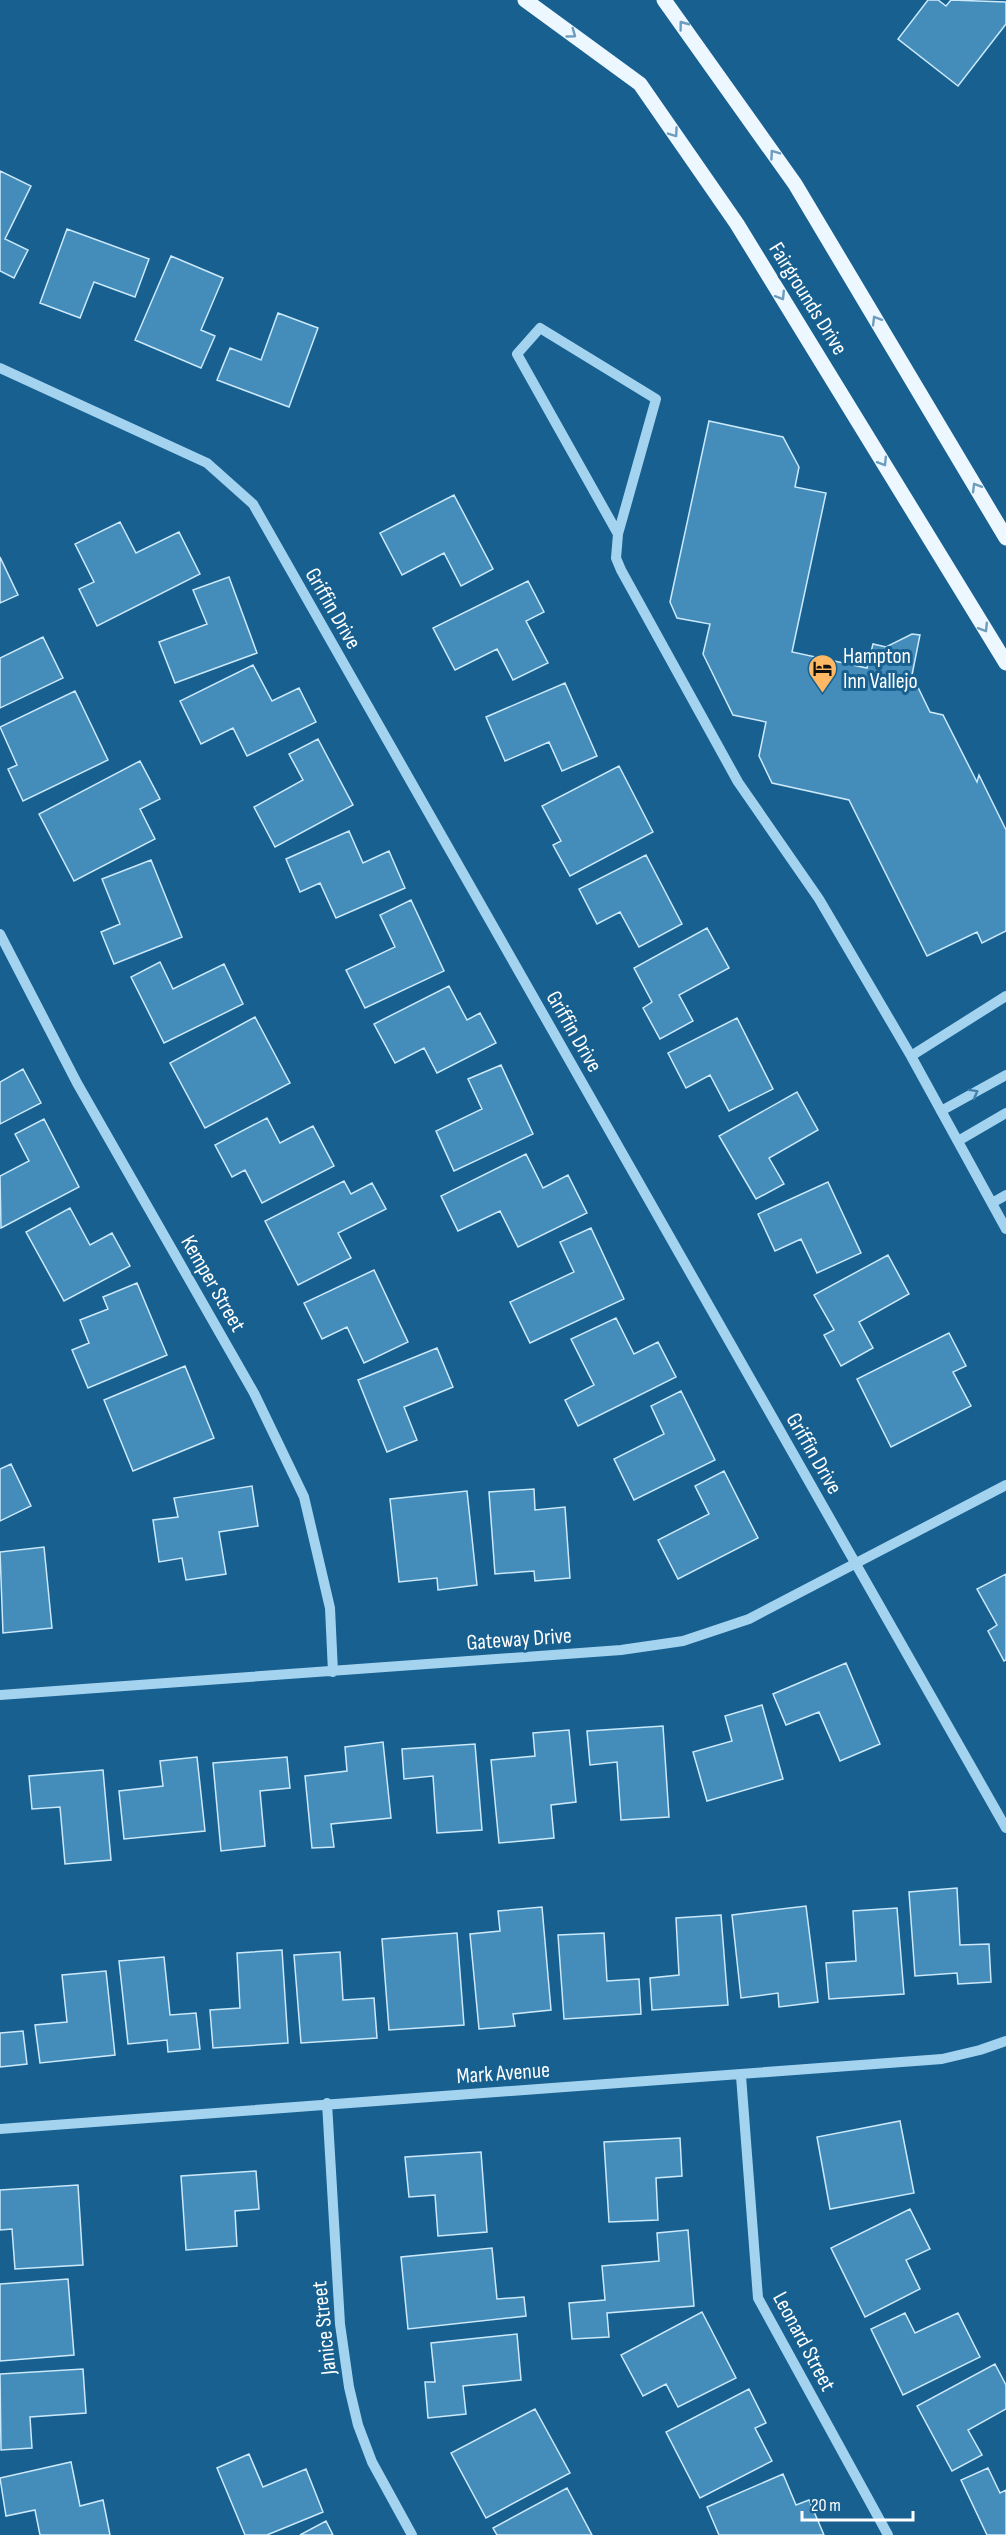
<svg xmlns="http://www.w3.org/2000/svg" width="1006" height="2535" font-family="'Sofia Sans Condensed',sans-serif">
<rect width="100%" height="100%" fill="#176090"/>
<path fill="#448cba" stroke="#cbe9fb" stroke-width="1.5" d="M 928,0 L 938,0 L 946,6 L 951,0 L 1006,2 L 1006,24 L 958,86 L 898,39 Z
M 0,171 L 31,186 L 5,239 L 28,250 L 14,278 L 0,271 Z
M 67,229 L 149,259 L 135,297 L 94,282 L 80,318 L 40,303 Z
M 171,256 L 223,278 L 201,330 L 215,336 L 201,368 L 135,340 Z
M 278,313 L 318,328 L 289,407 L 217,380 L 230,348 L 261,360 Z
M 709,421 L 783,437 L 799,467 L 795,487 L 826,493 L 792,652 L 867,668 L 873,644 L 886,647 L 912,634 L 920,635 L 912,675 L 930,712 L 943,715 L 977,782 L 979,775 L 1006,830 L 1006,931 L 982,943 L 977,932 L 927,956 L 849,800 L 772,783 L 759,756 L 766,722 L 733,715 L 703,654 L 710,624 L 677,618 L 670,602 Z
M 454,495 L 493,569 L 461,586 L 444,553 L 402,575 L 380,533 Z
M 120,522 L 136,553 L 179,532 L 200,574 L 97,626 L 79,589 L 94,582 L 75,544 Z
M 0,557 L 18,595 L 0,603 Z
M 229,577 L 257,653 L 175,683 L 159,642 L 207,624 L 193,590 Z
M 528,581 L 544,612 L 526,621 L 548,663 L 513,680 L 497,649 L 455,670 L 433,628 Z
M 43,637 L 63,678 L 0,708 L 0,658 Z
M 253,665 L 272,701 L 299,688 L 316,722 L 247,756 L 233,728 L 201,744 L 180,701 Z
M 565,683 L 597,756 L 562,771 L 549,742 L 505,761 L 486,717 Z
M 75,691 L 108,760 L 23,801 L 8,769 L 17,765 L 0,727 Z
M 318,739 L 353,805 L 275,847 L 254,807 L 303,780 L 289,754 Z
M 140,761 L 160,799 L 140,809 L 155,839 L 74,881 L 39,814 Z
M 619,766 L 653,832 L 570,876 L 553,845 L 561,841 L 542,806 Z
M 349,831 L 363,863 L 389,851 L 405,888 L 336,918 L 320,883 L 300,892 L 286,859 Z
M 646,855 L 682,924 L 639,947 L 620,912 L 597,924 L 579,889 Z
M 151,860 L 182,937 L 114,964 L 101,932 L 120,924 L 102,879 Z
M 411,900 L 444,971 L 365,1008 L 346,970 L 395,947 L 380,915 Z
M 707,928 L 729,968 L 679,995 L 693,1021 L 660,1039 L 643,1008 L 652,1002 L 634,968 Z
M 160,962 L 173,989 L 224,964 L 243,1004 L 164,1043 L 131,977 Z
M 449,986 L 467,1020 L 480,1013 L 496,1043 L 437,1073 L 424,1048 L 395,1063 L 374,1024 Z
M 255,1017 L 290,1083 L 205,1128 L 170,1063 Z
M 737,1018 L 773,1089 L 729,1111 L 710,1075 L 686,1088 L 668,1053 Z
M 501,1065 L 533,1134 L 454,1171 L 436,1131 L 482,1109 L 468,1079 Z
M 23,1069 L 41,1103 L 0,1124 L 0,1082 Z
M 797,1092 L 818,1130 L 769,1158 L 784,1184 L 756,1199 L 719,1136 Z
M 267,1118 L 280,1143 L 313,1126 L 334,1166 L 262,1203 L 245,1170 L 232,1177 L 215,1145 Z
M 44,1119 L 79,1187 L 1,1228 L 0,1176 L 29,1161 L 15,1134 Z
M 526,1154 L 543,1188 L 568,1175 L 587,1213 L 518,1247 L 500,1211 L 458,1231 L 441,1196 Z
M 344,1181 L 351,1194 L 372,1183 L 386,1209 L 338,1233 L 351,1258 L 298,1285 L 265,1221 Z
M 828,1182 L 861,1253 L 817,1273 L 801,1239 L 775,1251 L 758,1214 Z
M 70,1208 L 90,1245 L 112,1233 L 130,1266 L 64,1301 L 26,1232 Z
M 591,1228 L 624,1299 L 530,1343 L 510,1302 L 574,1272 L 560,1242 Z
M 888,1255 L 909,1294 L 859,1322 L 873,1348 L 841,1366 L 824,1335 L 834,1330 L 814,1295 Z
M 374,1270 L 408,1342 L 364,1363 L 347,1327 L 322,1339 L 304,1303 Z
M 137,1283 L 167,1355 L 88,1388 L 72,1350 L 89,1343 L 80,1320 L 108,1309 L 103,1297 Z
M 616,1318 L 634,1354 L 658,1342 L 676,1377 L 578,1426 L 565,1400 L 594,1385 L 571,1339 Z
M 949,1333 L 966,1366 L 953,1372 L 971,1406 L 891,1447 L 857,1379 Z
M 437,1348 L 453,1387 L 404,1407 L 417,1440 L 387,1452 L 358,1380 Z
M 185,1366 L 214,1438 L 133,1471 L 104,1400 Z
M 681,1391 L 715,1460 L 634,1500 L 614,1459 L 664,1434 L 651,1406 Z
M 11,1464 L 31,1506 L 0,1521 L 0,1469 Z
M 724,1471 L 758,1538 L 678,1579 L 658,1540 L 709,1514 L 695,1486 Z
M 252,1486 L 258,1526 L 219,1532 L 226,1574 L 186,1580 L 182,1558 L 159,1562 L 153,1520 L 178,1517 L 174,1498 Z
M 534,1489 L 535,1510 L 565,1507 L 570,1578 L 535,1581 L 534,1571 L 495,1574 L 489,1492 Z
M 467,1491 L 477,1585 L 438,1590 L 437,1578 L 399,1582 L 390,1499 Z
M 44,1547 L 52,1628 L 3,1633 L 0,1552 Z
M 1006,1574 L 1006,1660 L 1004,1661 L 988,1631 L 997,1625 L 977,1589 Z
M 846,1663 L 880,1744 L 840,1761 L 819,1712 L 786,1725 L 773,1694 Z
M 762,1705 L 783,1779 L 707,1801 L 693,1752 L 732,1741 L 725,1716 Z
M 663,1726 L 669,1817 L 621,1820 L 617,1762 L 590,1765 L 587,1731 Z
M 569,1730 L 576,1802 L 551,1805 L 554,1838 L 499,1843 L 491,1760 L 535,1756 L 533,1733 Z
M 383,1742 L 391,1818 L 331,1824 L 334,1847 L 312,1848 L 305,1776 L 347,1771 L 345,1747 Z
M 475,1744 L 482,1830 L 437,1833 L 433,1776 L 404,1779 L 402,1749 Z
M 197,1757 L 205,1831 L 124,1839 L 119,1791 L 163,1786 L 160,1761 Z
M 287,1757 L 290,1788 L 260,1791 L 265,1846 L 221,1851 L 213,1763 Z
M 103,1770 L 111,1860 L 65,1864 L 60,1807 L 32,1809 L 29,1776 Z
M 957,1888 L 960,1945 L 989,1944 L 991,1982 L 958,1984 L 957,1973 L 915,1976 L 909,1892 Z
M 806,1906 L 818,2002 L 779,2007 L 778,1993 L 741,1998 L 732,1915 Z
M 542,1907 L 551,2010 L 513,2014 L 515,2026 L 479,2029 L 470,1934 L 500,1931 L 498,1911 Z
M 897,1908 L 904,1994 L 829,1999 L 826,1963 L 856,1961 L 853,1911 Z
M 721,1915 L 728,2005 L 652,2010 L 650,1978 L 679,1975 L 676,1918 Z
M 457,1933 L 464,2025 L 389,2030 L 382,1939 Z
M 604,1933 L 607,1981 L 639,1979 L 641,2014 L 564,2019 L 558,1935 Z
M 282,1950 L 288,2043 L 213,2048 L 210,2010 L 240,2008 L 237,1953 Z
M 340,1952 L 343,2000 L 374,1998 L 377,2038 L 301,2043 L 294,1955 Z
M 164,1957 L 170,2015 L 196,2013 L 200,2049 L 168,2052 L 167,2040 L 128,2044 L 119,1961 Z
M 106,1971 L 115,2055 L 40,2063 L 35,2025 L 67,2022 L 62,1975 Z
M 23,2031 L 27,2064 L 0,2067 L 0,2033 Z
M 900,2121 L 914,2193 L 830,2209 L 817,2137 Z
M 680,2138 L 682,2176 L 656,2178 L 658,2220 L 609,2222 L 604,2142 Z
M 481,2152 L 487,2232 L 438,2236 L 435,2195 L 409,2197 L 405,2157 Z
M 256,2171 L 259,2209 L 235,2211 L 237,2246 L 186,2250 L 181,2176 Z
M 78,2185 L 83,2265 L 15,2269 L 12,2229 L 0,2230 L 0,2190 Z
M 910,2209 L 930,2249 L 906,2260 L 920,2289 L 865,2317 L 831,2248 Z
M 688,2230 L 694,2306 L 607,2313 L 609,2337 L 572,2339 L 569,2303 L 605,2300 L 602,2266 L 659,2261 L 657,2233 Z
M 492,2248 L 497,2299 L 524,2297 L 526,2316 L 408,2329 L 401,2257 Z
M 68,2279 L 74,2355 L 0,2361 L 0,2284 Z
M 702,2312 L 736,2378 L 678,2407 L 666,2384 L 643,2396 L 621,2355 Z
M 905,2313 L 915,2333 L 958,2313 L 980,2357 L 903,2395 L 871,2329 Z
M 517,2334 L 521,2380 L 463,2386 L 466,2414 L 428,2418 L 425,2382 L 435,2382 L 431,2343 Z
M 995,2364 L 1006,2385 L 1006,2409 L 968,2430 L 982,2455 L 952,2471 L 917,2406 Z
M 83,2369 L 86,2413 L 30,2417 L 32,2448 L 1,2450 L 0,2374 Z
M 749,2389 L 766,2423 L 755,2428 L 772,2461 L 700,2498 L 666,2432 Z
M 535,2409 L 570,2473 L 486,2518 L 451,2453 Z
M 249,2454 L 263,2487 L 306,2469 L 323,2512 L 267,2535 L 245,2535 L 217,2468 Z
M 71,2462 L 80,2506 L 103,2500 L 110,2535 L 40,2535 L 35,2510 L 6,2516 L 0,2478 Z
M 988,2468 L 1000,2493 L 1006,2490 L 1006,2535 L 987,2535 L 961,2480 Z
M 783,2474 L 796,2505 L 809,2500 L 824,2535 L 719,2535 L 707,2507 Z
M 567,2488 L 592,2535 L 497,2535 L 493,2528 Z
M 326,2521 L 333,2535 L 300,2535 Z"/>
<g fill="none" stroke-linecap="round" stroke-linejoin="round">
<path stroke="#a4d3f0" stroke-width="10" d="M 540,328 L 656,399 L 618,534 L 517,354 Z
M 0,368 L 207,463 L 253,504 L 1006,1828
M 618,534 L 616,558 L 621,570 L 738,782 L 819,899 L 911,1056 L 1006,1229
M 0,934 L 77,1083 L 254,1393 L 304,1497 L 330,1608 L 333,1672
M 911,1056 L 1006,996
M 941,1111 L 1006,1075
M 958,1141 L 1006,1113
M 992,1203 L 1006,1195
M 0,1695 L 621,1650 L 683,1641 L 749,1619 L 1006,1485
M 741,2076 L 758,2298 L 888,2535
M 327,2103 L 340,2324 L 349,2387 L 358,2425 L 372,2462 L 412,2535
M 0,2129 L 942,2059 L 980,2050 L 1006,2041"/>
<path stroke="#edf7ff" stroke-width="15" d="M 525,0 L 640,84 L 737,224 L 1006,663
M 664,0 L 795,184 L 1006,538"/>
</g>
<defs><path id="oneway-chevron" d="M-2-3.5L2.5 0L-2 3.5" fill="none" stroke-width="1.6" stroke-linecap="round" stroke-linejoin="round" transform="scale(1.5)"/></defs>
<g stroke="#6d9cbc">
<use href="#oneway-chevron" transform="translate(683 25) rotate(-127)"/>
<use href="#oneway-chevron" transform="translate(572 34) rotate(36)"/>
<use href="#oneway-chevron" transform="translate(674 133) rotate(55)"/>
<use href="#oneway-chevron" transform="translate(774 154) rotate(-125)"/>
<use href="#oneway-chevron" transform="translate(781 296) rotate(58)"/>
<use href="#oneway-chevron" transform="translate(876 320) rotate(-121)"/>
<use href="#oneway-chevron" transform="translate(883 462) rotate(58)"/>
<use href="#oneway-chevron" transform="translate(976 487) rotate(-121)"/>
<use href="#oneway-chevron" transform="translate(984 628) rotate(58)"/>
</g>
<use stroke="#4182ad" href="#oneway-chevron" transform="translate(974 1093) rotate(-29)"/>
<defs>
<symbol id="hotel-pin" viewBox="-11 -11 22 30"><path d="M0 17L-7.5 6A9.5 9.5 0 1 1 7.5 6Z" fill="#ffb863" stroke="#176090"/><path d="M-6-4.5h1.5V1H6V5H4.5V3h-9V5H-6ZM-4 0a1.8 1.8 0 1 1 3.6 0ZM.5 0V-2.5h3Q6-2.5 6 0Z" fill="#111"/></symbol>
</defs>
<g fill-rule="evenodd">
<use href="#hotel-pin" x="806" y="652" width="33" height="45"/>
</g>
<g text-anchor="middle" stroke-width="6" stroke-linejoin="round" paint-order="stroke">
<g font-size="22" fill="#fff" stroke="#176090">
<text transform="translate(809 298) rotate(58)" y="8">Fairgrounds Drive</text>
<text transform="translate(334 608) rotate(60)" y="8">Griffin Drive</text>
<text transform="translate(575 1031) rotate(60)" y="8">Griffin Drive</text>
<text transform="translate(214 1283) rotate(60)" y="8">Kemper Street</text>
<text transform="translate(815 1453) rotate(60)" y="8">Griffin Drive</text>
<text transform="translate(519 1638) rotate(-4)" y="8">Gateway Drive</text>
<text transform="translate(503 2072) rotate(-4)" y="8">Mark Avenue</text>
<text transform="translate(323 2328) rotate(-96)" y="8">Janice Street</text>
<text transform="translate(805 2341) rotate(62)" y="8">Leonard Street</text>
</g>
<g font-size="22" fill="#fff" stroke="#176090" text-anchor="start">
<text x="843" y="663">Hampton<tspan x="843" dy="25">Inn Vallejo</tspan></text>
</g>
</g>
<path d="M802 2511v9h111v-9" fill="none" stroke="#ffffff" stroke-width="3"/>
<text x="811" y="2511" font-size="18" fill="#ffffff" stroke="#176090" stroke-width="4.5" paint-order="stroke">20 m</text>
</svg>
